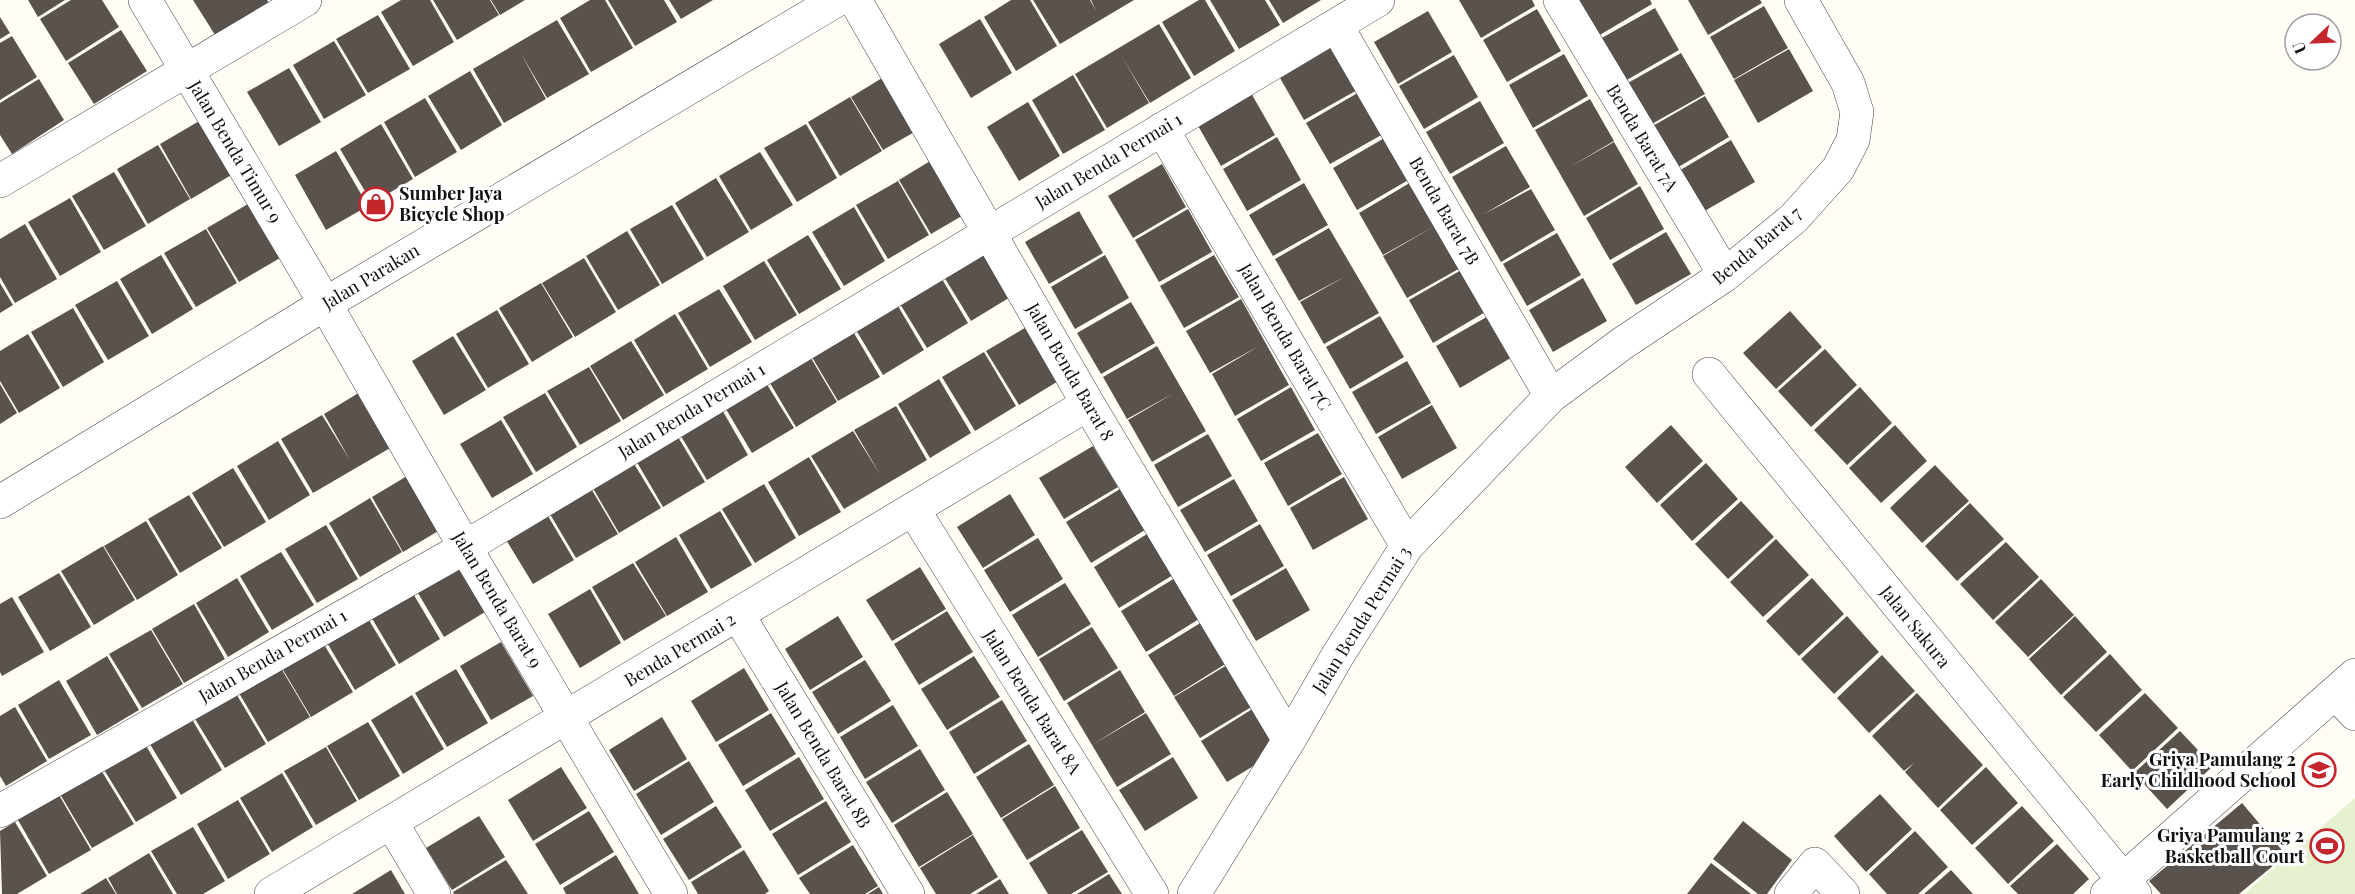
<svg xmlns="http://www.w3.org/2000/svg" width="2355" height="894" font-family="'Playfair Display',serif">
<rect width="100%" height="100%" fill="#fffdf5"/>
<path fill="#e6f2cf" d="M 2355,798 L 2355,894 L 2244,894 Z"/>
<path fill="#5a524d" d="M 28,0 L 65,0 L 38,17 Z
M 71,0 L 102,0 L 119,27 L 66,61 L 40,19 Z
M 193,0 L 267,0 L 270,5 L 217,38 Z
M 401,0 L 430,0 L 454,42 L 413,66 L 381,12 Z
M 433,0 L 490,0 L 499,15 L 457,40 Z
M 491,0 L 525,0 L 500,15 Z
M 590,0 L 605,0 L 633,48 L 591,72 L 560,18 Z
M 608,0 L 664,0 L 677,22 L 635,46 Z
M 669,0 L 713,0 L 681,19 Z
M 1011,0 L 1030,0 L 1057,46 L 1016,71 L 984,17 Z
M 1033,0 L 1090,0 L 1096,11 L 1091,0 L 1134,0 L 1060,44 Z
M 1199,0 L 1205,0 L 1235,51 L 1194,76 L 1162,22 Z
M 1210,0 L 1265,0 L 1280,25 L 1239,49 Z
M 1269,0 L 1321,0 L 1283,23 Z
M 1459,0 L 1532,0 L 1535,6 L 1481,38 Z
M 1578,0 L 1650,0 L 1652,4 L 1598,36 Z
M 1688,0 L 1760,0 L 1762,3 L 1708,35 Z
M 1764,6 L 1788,48 L 1734,79 L 1710,37 Z
M 1655,8 L 1679,50 L 1625,81 L 1600,39 Z
M 1537,9 L 1561,51 L 1507,82 L 1483,40 Z
M 1428,11 L 1452,52 L 1398,84 L 1374,42 Z
M 378,15 L 410,69 L 368,93 L 336,39 Z
M 0,17 L 10,33 L 0,39 Z
M 980,19 L 1012,73 L 971,98 L 939,44 Z
M 557,20 L 589,74 L 547,98 L 520,52 L 546,99 L 504,123 L 473,69 Z
M 1159,24 L 1191,78 L 1150,103 L 1122,57 L 1149,103 L 1107,128 L 1075,74 Z
M 121,30 L 147,71 L 94,104 L 68,63 Z
M 12,36 L 37,77 L 0,100 L 0,43 Z
M 334,41 L 366,95 L 324,119 L 293,65 Z
M 1334,46 L 1359,89 L 1304,120 L 1280,78 Z
M 1789,49 L 1813,91 L 1758,123 L 1734,80 Z
M 1681,53 L 1705,94 L 1650,125 L 1626,84 Z
M 1564,54 L 1588,96 L 1533,128 L 1509,85 Z
M 1454,55 L 1478,97 L 1424,129 L 1399,86 Z
M 289,68 L 321,122 L 279,146 L 247,92 Z
M 470,71 L 502,125 L 461,150 L 428,96 Z
M 892,72 L 925,126 L 883,150 L 851,97 Z
M 1073,75 L 1105,130 L 1063,154 L 1032,100 Z
M 39,79 L 64,120 L 12,154 L 0,135 L 0,103 Z
M 1361,91 L 1385,133 L 1330,164 L 1306,123 Z
M 1251,93 L 1275,135 L 1221,166 L 1197,124 Z
M 1705,96 L 1729,137 L 1675,169 L 1651,127 Z
M 850,97 L 882,151 L 840,176 L 808,122 Z
M 425,98 L 457,152 L 415,177 L 384,122 Z
M 1590,99 L 1614,141 L 1568,168 L 1614,142 L 1638,184 L 1584,216 L 1535,130 Z
M 1480,101 L 1504,143 L 1450,174 L 1426,132 Z
M 1028,102 L 1060,156 L 1019,181 L 987,127 Z
M 201,120 L 233,174 L 191,199 L 160,144 Z
M 381,124 L 413,179 L 372,203 L 340,149 Z
M 806,124 L 837,178 L 797,202 L 764,148 Z
M 1277,137 L 1301,180 L 1247,211 L 1223,169 Z
M 1386,137 L 1410,179 L 1357,210 L 1333,168 Z
M 1731,140 L 1755,182 L 1701,213 L 1677,172 Z
M 158,145 L 190,199 L 148,224 L 117,169 Z
M 1506,146 L 1530,187 L 1484,214 L 1531,189 L 1555,230 L 1501,262 L 1452,177 Z
M 336,151 L 368,206 L 326,230 L 295,175 Z
M 760,152 L 793,205 L 751,230 L 719,176 Z
M 940,155 L 972,210 L 931,234 L 899,180 Z
M 1162,164 L 1186,207 L 1133,238 L 1108,196 Z
M 114,172 L 146,226 L 104,250 L 72,196 Z
M 716,178 L 749,232 L 707,257 L 675,203 Z
M 898,181 L 929,235 L 888,259 L 856,205 Z
M 1413,181 L 1462,267 L 1407,298 L 1383,256 L 1435,226 L 1383,255 L 1359,213 Z
M 1304,183 L 1328,225 L 1273,256 L 1249,215 Z
M 1640,186 L 1664,229 L 1610,260 L 1586,218 Z
M 70,198 L 101,252 L 60,276 L 28,222 Z
M 248,204 L 280,258 L 239,282 L 207,228 Z
M 672,205 L 704,259 L 662,284 L 630,229 Z
M 854,207 L 885,261 L 844,286 L 812,232 Z
M 1188,209 L 1212,252 L 1159,282 L 1135,240 Z
M 1079,211 L 1103,253 L 1049,284 L 1025,242 Z
M 25,224 L 57,279 L 15,303 L 0,277 L 0,239 Z
M 1329,228 L 1379,313 L 1324,344 L 1300,302 L 1346,276 L 1299,301 L 1275,259 Z
M 206,229 L 237,283 L 196,307 L 164,253 Z
M 627,231 L 660,285 L 618,310 L 586,256 Z
M 1666,232 L 1691,274 L 1636,305 L 1612,264 Z
M 1557,233 L 1581,275 L 1527,306 L 1503,264 Z
M 808,235 L 841,289 L 799,314 L 767,260 Z
M 980,242 L 1012,296 L 971,321 L 938,267 Z
M 161,255 L 193,309 L 152,334 L 120,279 Z
M 1105,255 L 1129,298 L 1075,329 L 1051,287 Z
M 1214,255 L 1239,297 L 1184,328 L 1160,286 Z
M 584,258 L 616,312 L 575,337 L 542,283 Z
M 764,261 L 797,315 L 755,340 L 723,286 Z
M 936,269 L 968,323 L 927,348 L 894,294 Z
M 1463,269 L 1487,311 L 1433,343 L 1409,300 Z
M 1583,278 L 1607,321 L 1553,352 L 1529,310 Z
M 117,281 L 149,336 L 108,360 L 75,305 Z
M 0,283 L 13,305 L 0,313 Z
M 541,283 L 573,337 L 532,362 L 499,308 Z
M 719,289 L 752,342 L 710,367 L 678,313 Z
M 892,296 L 924,350 L 883,375 L 850,320 Z
M 1241,299 L 1289,385 L 1235,416 L 1212,374 L 1259,346 L 1210,373 L 1186,331 Z
M 1131,302 L 1155,343 L 1101,374 L 1077,333 Z
M 73,308 L 104,362 L 63,387 L 31,332 Z
M 497,310 L 529,364 L 488,388 L 456,334 Z
M 1790,311 L 1822,347 L 1776,389 L 1743,353 Z
M 675,314 L 708,369 L 666,394 L 634,340 Z
M 1490,315 L 1514,356 L 1460,388 L 1436,346 Z
M 1380,316 L 1404,357 L 1350,389 L 1326,347 Z
M 848,323 L 880,377 L 838,401 L 806,347 Z
M 1028,326 L 1060,380 L 1019,405 L 986,351 Z
M 28,334 L 60,388 L 19,413 L 0,381 L 0,351 Z
M 453,336 L 486,390 L 444,415 L 412,361 Z
M 631,341 L 664,395 L 623,420 L 590,366 Z
M 1157,346 L 1206,431 L 1152,462 L 1128,420 L 1174,393 L 1127,419 L 1103,377 Z
M 805,348 L 837,402 L 796,427 L 764,373 Z
M 1825,349 L 1857,385 L 1811,427 L 1778,391 Z
M 984,352 L 1016,406 L 975,431 L 942,377 Z
M 1407,361 L 1431,403 L 1376,434 L 1352,392 Z
M 589,367 L 621,421 L 580,445 L 547,391 Z
M 761,375 L 794,428 L 752,453 L 720,399 Z
M 939,379 L 971,433 L 930,458 L 898,404 Z
M 0,384 L 17,413 L 0,424 Z
M 1291,387 L 1315,430 L 1261,461 L 1237,419 Z
M 1860,387 L 1892,423 L 1847,465 L 1814,430 Z
M 365,389 L 397,444 L 313,493 L 281,439 L 322,415 L 350,460 L 324,414 Z
M 545,393 L 577,447 L 536,472 L 503,417 Z
M 717,401 L 748,455 L 707,480 L 675,426 Z
M 1432,405 L 1457,448 L 1402,479 L 1378,437 Z
M 896,406 L 927,460 L 844,509 L 811,456 L 853,431 L 881,476 L 854,430 Z
M 501,420 L 533,474 L 492,498 L 460,444 Z
M 1671,425 L 1703,461 L 1657,503 L 1625,467 Z
M 1895,425 L 1927,461 L 1881,503 L 1849,468 Z
M 672,427 L 705,482 L 663,507 L 631,452 Z
M 1318,433 L 1342,474 L 1288,506 L 1264,463 Z
M 1208,434 L 1232,476 L 1178,507 L 1154,465 Z
M 278,441 L 310,495 L 269,520 L 237,466 Z
M 1093,446 L 1118,487 L 1064,519 L 1039,478 Z
M 628,454 L 661,508 L 619,533 L 587,478 Z
M 809,457 L 841,512 L 799,536 L 768,482 Z
M 1706,463 L 1738,499 L 1692,541 L 1660,505 Z
M 1935,465 L 1969,501 L 1922,543 L 1890,508 Z
M 233,468 L 266,522 L 224,547 L 192,493 Z
M 412,473 L 445,527 L 403,552 L 372,497 Z
M 1344,477 L 1368,519 L 1313,550 L 1290,508 Z
M 1234,479 L 1258,521 L 1205,552 L 1180,510 Z
M 586,480 L 618,534 L 576,558 L 544,504 Z
M 764,484 L 796,538 L 755,563 L 722,509 Z
M 1120,489 L 1145,530 L 1091,563 L 1066,522 Z
M 1010,494 L 1035,535 L 983,568 L 957,527 Z
M 189,495 L 222,548 L 180,573 L 148,519 Z
M 370,498 L 402,552 L 360,577 L 329,523 Z
M 1741,501 L 1774,537 L 1728,579 L 1695,544 Z
M 1970,503 L 2004,539 L 1957,581 L 1925,546 Z
M 542,506 L 574,560 L 533,584 L 500,530 Z
M 720,511 L 752,565 L 711,589 L 679,535 Z
M 146,521 L 178,575 L 137,600 L 104,546 Z
M 1260,524 L 1284,566 L 1231,596 L 1207,555 Z
M 326,525 L 358,579 L 317,603 L 285,549 Z
M 1147,534 L 1173,575 L 1119,608 L 1094,567 Z
M 676,537 L 708,592 L 667,616 L 635,562 Z
M 1038,538 L 1063,579 L 1010,612 L 984,570 Z
M 1776,539 L 1809,575 L 1763,617 L 1730,582 Z
M 2006,542 L 2039,577 L 1993,620 L 1960,584 Z
M 103,546 L 135,600 L 94,625 L 61,571 Z
M 281,552 L 314,605 L 272,630 L 240,576 Z
M 453,558 L 485,612 L 444,637 L 412,583 Z
M 633,563 L 666,616 L 624,641 L 592,587 Z
M 920,567 L 946,609 L 892,641 L 866,600 Z
M 1286,568 L 1310,610 L 1256,641 L 1232,600 Z
M 59,573 L 91,627 L 50,651 L 18,597 Z
M 237,578 L 269,632 L 228,657 L 196,603 Z
M 1175,578 L 1199,619 L 1146,652 L 1121,611 Z
M 1812,578 L 1844,614 L 1799,656 L 1766,621 Z
M 2041,579 L 2074,615 L 2028,657 L 1995,622 Z
M 1065,583 L 1091,624 L 1038,657 L 1012,615 Z
M 408,585 L 440,639 L 399,664 L 367,610 Z
M 590,589 L 621,643 L 580,668 L 548,614 Z
M 12,597 L 44,652 L 2,676 L 0,672 L 0,604 Z
M 194,604 L 225,659 L 184,683 L 152,629 Z
M 947,611 L 973,652 L 919,685 L 894,644 Z
M 364,612 L 396,665 L 355,690 L 323,636 Z
M 838,616 L 863,657 L 810,690 L 785,649 Z
M 1847,616 L 1879,652 L 1834,694 L 1801,659 Z
M 2075,616 L 2107,652 L 2061,695 L 2029,659 Z
M 1202,622 L 1227,663 L 1174,696 L 1148,655 Z
M 1092,627 L 1118,668 L 1064,701 L 1039,659 Z
M 151,630 L 183,684 L 142,708 L 109,654 Z
M 320,638 L 353,692 L 311,717 L 279,663 Z
M 501,642 L 533,696 L 491,720 L 460,666 Z
M 2110,654 L 2142,690 L 2096,732 L 2063,697 Z
M 1882,655 L 1915,691 L 1869,733 L 1837,698 Z
M 107,656 L 139,710 L 97,735 L 66,681 Z
M 974,656 L 1000,697 L 947,730 L 921,689 Z
M 865,660 L 891,701 L 838,734 L 812,692 Z
M 278,663 L 310,717 L 268,742 L 236,688 Z
M 1227,665 L 1253,706 L 1200,738 L 1174,697 Z
M 744,668 L 769,710 L 716,742 L 691,701 Z
M 456,669 L 488,723 L 447,747 L 415,693 Z
M 1120,670 L 1145,712 L 1092,745 L 1067,703 Z
M 59,680 L 91,735 L 49,759 L 18,705 Z
M 234,690 L 266,744 L 225,768 L 192,714 Z
M 1917,693 L 1983,765 L 1938,808 L 1905,772 L 1914,763 L 1904,771 L 1872,736 Z
M 2145,693 L 2178,728 L 2132,771 L 2099,735 Z
M 412,695 L 444,749 L 403,774 L 371,720 Z
M 1002,700 L 1027,741 L 974,774 L 949,732 Z
M 893,705 L 918,746 L 865,779 L 840,737 Z
M 15,707 L 47,761 L 6,786 L 0,776 L 0,716 Z
M 1254,708 L 1280,750 L 1227,782 L 1201,741 Z
M 771,713 L 796,754 L 743,786 L 718,745 Z
M 1146,713 L 1171,754 L 1117,787 L 1092,745 Z
M 190,716 L 222,770 L 181,795 L 148,741 Z
M 662,717 L 687,759 L 634,791 L 609,750 Z
M 368,722 L 400,776 L 359,800 L 327,746 Z
M 2180,731 L 2213,766 L 2167,809 L 2134,773 Z
M 145,744 L 177,798 L 136,822 L 103,768 Z
M 1029,744 L 1054,785 L 1001,818 L 976,777 Z
M 326,747 L 357,801 L 316,825 L 284,771 Z
M 920,749 L 945,790 L 892,823 L 866,782 Z
M 799,757 L 824,799 L 770,831 L 745,790 Z
M 1173,757 L 1198,798 L 1145,831 L 1119,790 Z
M 689,761 L 714,802 L 661,835 L 636,794 Z
M 561,767 L 587,808 L 533,841 L 508,800 Z
M 1986,767 L 2018,803 L 1972,845 L 1940,810 Z
M 101,770 L 134,824 L 92,848 L 60,794 Z
M 282,773 L 313,827 L 272,852 L 240,798 Z
M 1055,786 L 1080,828 L 1027,860 L 1002,819 Z
M 947,792 L 973,834 L 919,867 L 894,825 Z
M 1880,794 L 1912,829 L 1866,872 L 1834,836 Z
M 59,795 L 91,850 L 49,874 L 18,820 Z
M 238,800 L 270,854 L 228,879 L 197,824 Z
M 826,801 L 851,842 L 798,875 L 772,834 Z
M 2242,803 L 2286,855 L 2239,894 L 2161,894 L 2149,881 Z
M 716,806 L 742,847 L 689,880 L 663,839 Z
M 2022,806 L 2054,841 L 2008,884 L 1975,848 Z
M 589,811 L 614,852 L 560,885 L 535,844 Z
M 479,816 L 505,857 L 452,890 L 426,848 Z
M 1743,821 L 1792,860 L 1767,894 L 1758,894 L 1713,859 Z
M 15,822 L 47,876 L 17,894 L 2,894 L 0,831 Z
M 193,827 L 225,881 L 203,894 L 177,894 L 151,851 Z
M 1082,830 L 1108,872 L 1071,894 L 1048,894 L 1029,863 Z
M 1915,831 L 1948,867 L 1918,894 L 1887,894 L 1869,874 Z
M 973,835 L 998,877 L 970,894 L 936,894 L 920,868 Z
M 2057,844 L 2089,879 L 2073,894 L 2018,894 L 2010,886 Z
M 853,845 L 878,886 L 865,894 L 810,894 L 799,878 Z
M 744,850 L 769,891 L 765,894 L 698,894 L 691,882 Z
M 149,853 L 173,894 L 117,894 L 108,878 Z
M 616,855 L 639,894 L 566,894 L 563,888 Z
M 506,860 L 528,894 L 454,894 L 453,892 Z
M 1711,863 L 1751,894 L 1687,894 Z
M 391,870 L 405,894 L 352,894 Z
M 1951,870 L 1973,894 L 1924,894 Z
M 1109,874 L 1122,894 L 1077,894 Z
M 106,878 L 116,894 L 80,894 Z
M 1000,879 L 1009,894 L 976,894 Z
M 879,887 L 883,894 L 868,894 Z"/>
<g fill="none" stroke-linecap="round" stroke-linejoin="round">
<defs>
<path id="minor" d="M 145,0 L 312,281 L 465,547 L 671,894
M 855,0 L 1088,404 L 1289,740
M 1560,0 L 1725,275
M 1336,25 L 1551,396
M 1162,129 L 1407,546
M 0,181 L 305,0
M 1709,374 L 2135,894
M 913,509 L 1152,894
M 738,615 L 908,894
M 2336,693 L 2355,714
M 0,811 L 452,555 L 1378,0
M 391,822 L 434,894
M 271,894 L 1088,404
M 1194,894 L 1289,740 L 1338,655 L 1407,546 L 1551,396 L 1623,343 L 1725,275 L 1794,218 L 1838,169 L 1853,140 L 1857,112 L 1848,83 L 1801,0
M 1791,894 L 1815,864 L 1843,894
M 2107,894 L 2355,675"/>
<path id="tertiary" d="M 0,502 L 325,304 L 837,0"/>
</defs>
<use href="#minor" stroke="#444" stroke-width="34"/>
<use href="#tertiary" stroke="#444" stroke-width="34"/>
<use href="#minor" stroke="#fff" stroke-width="33"/>
<use href="#tertiary" stroke="#fff" stroke-width="33"/>
</g>
<defs>
<symbol id="shop-ring" viewBox="-11 -11 22 22"><circle r="9.5" fill="#fff" stroke="#c4262e" stroke-width="1.5"/><path d="M-5-2.5h2.3a2.7 3.5 0 0 1 5.4 0H5L5.5 6h-11ZM-1.5-2.5h3a1.5 2.3 0 0 0-3 0Z" fill="#c4262e"/></symbol>
<symbol id="school-ring" viewBox="-11 -11 22 22"><circle r="9.5" fill="#fff" stroke="#c4262e" stroke-width="1.5"/><path d="M0-5L7-2L0 1L-7-2ZM-4 1L0 2.5L4 1V4Q0 6-4 4Z" fill="#c4262e"/></symbol>
<symbol id="stadium-ring" viewBox="-11 -11 22 22"><circle r="9.5" fill="#fff" stroke="#c4262e" stroke-width="1.5"/><path d="M0-5a6.5 5 0 1 0 0 10a6.5 5 0 1 0 0-10ZM-3.5-1.8h7v3.6h-7Z" fill="#c4262e"/></symbol>
</defs>
<g fill-rule="evenodd">
<use href="#shop-ring" x="357" y="185" width="38" height="38"/>
<use href="#school-ring" x="2300" y="751" width="38" height="38"/>
<use href="#stadium-ring" x="2308" y="827" width="38" height="38"/>
</g>
<g text-anchor="middle" stroke-width="6" stroke-linejoin="round" paint-order="stroke">
<g font-size="18" fill="#111" stroke="#fff">
<text transform="translate(1642 138) rotate(59)" y="6">Benda Barat 7A</text>
<text transform="translate(235 152) rotate(59)" y="6">Jalan Benda Timur 9</text>
<text transform="translate(1109 161) rotate(-31)" y="6">Jalan Benda Permai 1</text>
<text transform="translate(1444 211) rotate(60)" y="6">Benda Barat 7B</text>
<text transform="translate(1757 246) rotate(-40)" y="6">Benda Barat 7</text>
<text transform="translate(371 277) rotate(-31)" y="6">Jalan Parakan</text>
<text transform="translate(1285 337) rotate(60)" y="6">Jalan Benda Barat 7C</text>
<text transform="translate(1070 372) rotate(60)" y="6">Jalan Benda Barat 8</text>
<text transform="translate(692 411) rotate(-31)" y="6">Jalan Benda Permai 1</text>
<text transform="translate(497 600) rotate(59)" y="6">Jalan Benda Barat 9</text>
<text transform="translate(1362 620) rotate(-58)" y="6">Jalan Benda Permai 3</text>
<text transform="translate(1915 627) rotate(51)" y="6">Jalan Sakura</text>
<text transform="translate(680 650) rotate(-31)" y="6">Benda Permai 2</text>
<text transform="translate(273 656) rotate(-30)" y="6">Jalan Benda Permai 1</text>
<text transform="translate(1032 702) rotate(58)" y="6">Jalan Benda Barat 8A</text>
<text transform="translate(823 755) rotate(59)" y="6">Jalan Benda Barat 8B</text>
</g>
<g font-size="18" font-weight="bold" fill="#111" stroke="#fff" text-anchor="end">
<text x="399" y="200" text-anchor="start">Sumber Jaya<tspan x="399" dy="21">Bicycle Shop</tspan></text>
<text x="2296" y="766">Griya Pamulang 2<tspan x="2296" dy="21">Early Childhood School</tspan></text>
<text x="2304" y="842">Griya Pamulang 2<tspan x="2304" dy="21">Basketball Court</tspan></text>
</g>
</g>
<g transform="translate(2313 42) rotate(247)"><circle r="28" fill="#ffffff" stroke="#a0a0a0" stroke-width="1.5"/>
<path d="M0-4.5L10 22L0 15L-10 22Z" fill="#c4262e"/>
<text y="-9" font-size="16" font-weight="bold" text-anchor="middle" fill="#111111">U</text>
</g>
</svg>
